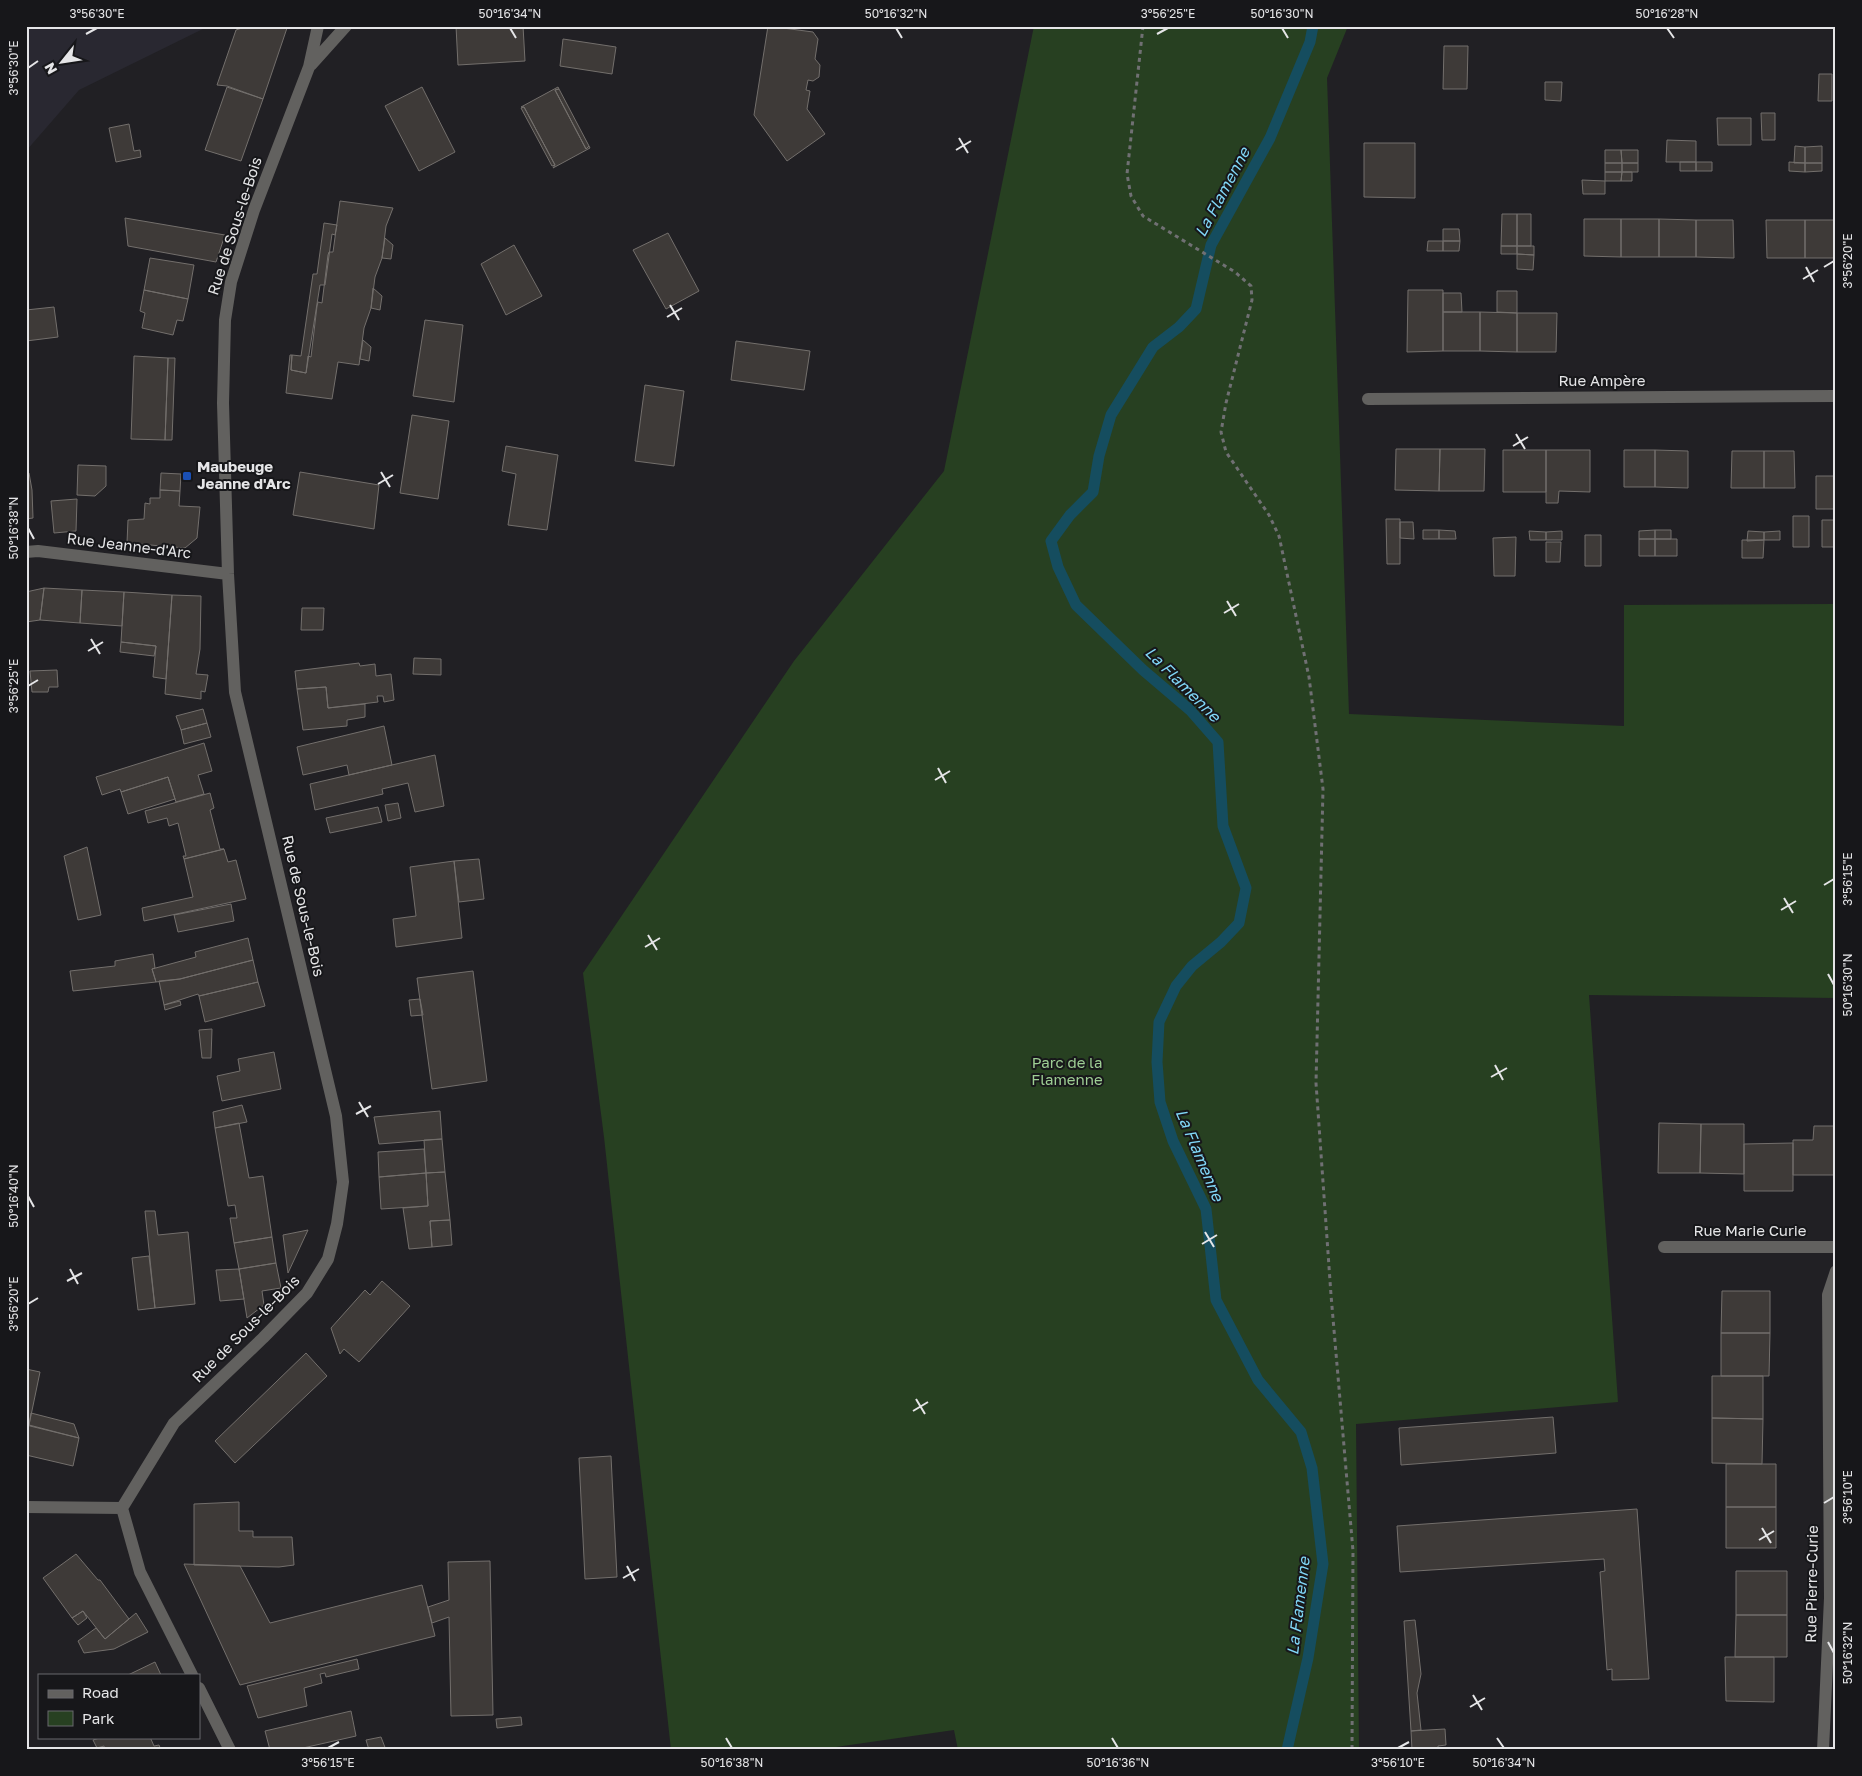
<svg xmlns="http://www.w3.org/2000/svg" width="1862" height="1776" font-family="'Golos Text',sans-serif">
<rect width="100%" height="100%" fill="#212024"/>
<path fill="#292831" d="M 26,26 L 209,26 L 79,90 L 26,151 Z"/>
<path fill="#274021" d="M 1034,26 L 1348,26 L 1327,78 L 1349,714 L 1624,726 L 1624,605 L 1836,604 L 1836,998 L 1589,995 L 1618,1402 L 1356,1424 L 1359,1750 L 958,1750 L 954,1730 L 815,1750 L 671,1750 L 604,1137 L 583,973 L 794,661 L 944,471 Z"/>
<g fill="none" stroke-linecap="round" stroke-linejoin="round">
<path stroke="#154d5f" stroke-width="11" d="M 1287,1750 L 1308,1658 L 1323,1564 L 1312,1468 L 1301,1432 L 1258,1380 L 1216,1300 L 1206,1209 L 1173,1141 L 1160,1102 L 1157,1062 L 1159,1022 L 1176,986 L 1192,966 L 1221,942 L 1239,923 L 1246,888 L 1223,826 L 1218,742 L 1190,710 L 1143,670 L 1076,605 L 1058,567 L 1051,541 L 1070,515 L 1093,492 L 1099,456 L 1111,415 L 1153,347 L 1179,327 L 1196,309 L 1211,245 L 1270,138 L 1310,42 L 1313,26"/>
</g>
<path fill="#3e3a38" stroke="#736f6c" d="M 248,26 L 287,28 L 263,99 L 227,86 L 217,85 L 236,30 Z
M 456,26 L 523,26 L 525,61 L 458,65 Z
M 768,26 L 813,32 L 818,39 L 815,59 L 820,65 L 819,77 L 813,81 L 808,80 L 806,90 L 810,91 L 807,109 L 825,134 L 787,161 L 754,115 Z
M 563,39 L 616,47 L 612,74 L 560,66 Z
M 1444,46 L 1468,46 L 1467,89 L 1443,89 Z
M 1819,74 L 1832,74 L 1832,101 L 1818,101 Z
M 1545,82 L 1562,82 L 1561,101 L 1545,100 Z
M 227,87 L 263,99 L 241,161 L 205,150 Z
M 422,87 L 455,152 L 419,171 L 385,106 Z
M 558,87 L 559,89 L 555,90 L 586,149 L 589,146 L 590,148 L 553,168 L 555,165 L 524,107 L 521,107 Z
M 559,89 L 589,146 L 586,149 L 555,90 Z
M 524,107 L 555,165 L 552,166 L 521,108 Z
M 1761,113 L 1775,113 L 1775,140 L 1762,140 Z
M 1717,118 L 1751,118 L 1751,145 L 1718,145 Z
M 129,124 L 134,151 L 140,150 L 141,157 L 116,162 L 109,128 Z
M 1667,140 L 1696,141 L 1696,162 L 1666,162 Z
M 1364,143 L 1415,143 L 1415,198 L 1364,197 Z
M 1795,146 L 1805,147 L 1805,163 L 1794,163 Z
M 1822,146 L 1822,163 L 1805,163 L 1805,147 Z
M 1605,150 L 1621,150 L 1622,163 L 1605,163 Z
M 1621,150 L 1638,150 L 1638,163 L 1622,163 Z
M 1680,162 L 1696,162 L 1696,171 L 1680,171 Z
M 1696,162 L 1712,162 L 1712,171 L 1696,171 Z
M 1789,162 L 1805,163 L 1805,172 L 1789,171 Z
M 1605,163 L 1622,163 L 1622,172 L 1605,172 Z
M 1622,163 L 1638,163 L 1638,172 L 1622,172 Z
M 1805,163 L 1822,163 L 1822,171 L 1805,172 Z
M 1605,172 L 1622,172 L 1621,181 L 1605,181 Z
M 1622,172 L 1632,172 L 1632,181 L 1621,181 Z
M 1582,180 L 1605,181 L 1605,194 L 1583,194 Z
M 340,201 L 393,208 L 386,226 L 382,258 L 375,277 L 371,308 L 364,328 L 359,365 L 338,362 L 332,399 L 286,393 L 290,355 L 292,355 L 291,370 L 306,373 L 308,356 L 311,357 L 317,306 L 318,302 L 322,303 L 328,255 L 329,252 L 333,252 Z
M 1502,214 L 1517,214 L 1517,246 L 1501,246 Z
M 1517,214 L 1531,214 L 1531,246 L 1517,246 Z
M 125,218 L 225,235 L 216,262 L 128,246 Z
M 1584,219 L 1621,219 L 1621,257 L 1584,256 Z
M 1621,219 L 1659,219 L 1659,257 L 1621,257 Z
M 1659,219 L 1696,220 L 1696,257 L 1659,257 Z
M 1696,220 L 1733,220 L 1734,258 L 1696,257 Z
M 1766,220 L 1805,220 L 1805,258 L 1767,258 Z
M 1805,220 L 1836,220 L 1836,258 L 1805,258 Z
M 324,223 L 337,225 L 335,235 L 332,234 L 325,285 L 320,285 L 306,373 L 291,370 L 292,355 L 301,356 L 313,274 L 317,274 Z
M 1443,229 L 1459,229 L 1460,241 L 1443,241 Z
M 668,233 L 699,291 L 666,309 L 633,250 Z
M 385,238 L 393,245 L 391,259 L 382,258 Z
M 1428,241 L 1443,241 L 1443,251 L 1427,251 Z
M 1443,241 L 1460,241 L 1459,251 L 1443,251 Z
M 514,245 L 542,296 L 506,315 L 481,264 Z
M 1501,246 L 1517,246 L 1517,254 L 1501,254 Z
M 1517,246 L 1534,246 L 1534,255 L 1517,254 Z
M 1517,254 L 1534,255 L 1533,270 L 1517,269 Z
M 150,258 L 194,265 L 188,299 L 144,290 Z
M 373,288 L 382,296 L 380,310 L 371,308 Z
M 144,290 L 188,299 L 183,321 L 177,320 L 173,335 L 142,328 L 145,313 L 140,311 Z
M 1408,290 L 1443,290 L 1443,351 L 1407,352 Z
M 1497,291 L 1517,291 L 1517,313 L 1497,312 Z
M 1443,293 L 1461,293 L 1462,312 L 1443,312 Z
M 54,307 L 58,337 L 26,341 L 26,310 Z
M 1443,312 L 1480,312 L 1480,351 L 1443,351 Z
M 1480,312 L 1517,313 L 1517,352 L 1480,351 Z
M 1517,313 L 1557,313 L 1556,352 L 1517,352 Z
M 425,320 L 463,325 L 454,402 L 413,396 Z
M 363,340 L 371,347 L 369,361 L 360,359 Z
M 736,341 L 810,351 L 804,390 L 731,380 Z
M 134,356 L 168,358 L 165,440 L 131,439 Z
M 168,358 L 175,358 L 172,440 L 165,440 Z
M 645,385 L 684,391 L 674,466 L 635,461 Z
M 412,415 L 449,421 L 438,499 L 400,493 Z
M 506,446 L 558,455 L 547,530 L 508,525 L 516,474 L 502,471 Z
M 1396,449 L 1440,449 L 1439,491 L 1395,490 Z
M 1440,449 L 1485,449 L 1484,491 L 1439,491 Z
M 1503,450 L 1546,450 L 1546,492 L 1503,492 Z
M 1546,450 L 1590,450 L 1590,492 L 1559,491 L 1558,503 L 1546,503 Z
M 1624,450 L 1655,450 L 1655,487 L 1624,487 Z
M 1655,450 L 1688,451 L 1688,488 L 1655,487 Z
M 1732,451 L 1764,451 L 1764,488 L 1731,488 Z
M 1764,451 L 1794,451 L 1795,488 L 1764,488 Z
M 78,465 L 106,466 L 106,486 L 95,496 L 77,495 Z
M 300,472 L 379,485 L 374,529 L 293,515 Z
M 26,473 L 29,473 L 32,490 L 33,518 L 26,519 Z
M 161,473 L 181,474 L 180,491 L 160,490 Z
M 1816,476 L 1836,476 L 1836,509 L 1816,509 Z
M 160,490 L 180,491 L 179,506 L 200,507 L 197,538 L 185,548 L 127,543 L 128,520 L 144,519 L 145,503 L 150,504 L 150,498 L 160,498 Z
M 77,499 L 76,531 L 54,533 L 51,501 Z
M 1793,516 L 1809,516 L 1809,547 L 1793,547 Z
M 1386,519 L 1400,519 L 1400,564 L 1387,564 Z
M 1822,520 L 1836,520 L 1836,547 L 1822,547 Z
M 1400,522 L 1413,522 L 1414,539 L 1400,538 Z
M 1423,530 L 1439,530 L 1439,539 L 1423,539 Z
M 1439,530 L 1455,531 L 1456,539 L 1439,539 Z
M 1655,530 L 1655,539 L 1639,539 L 1639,531 Z
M 1655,530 L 1671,530 L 1671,539 L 1655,539 Z
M 1529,531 L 1546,532 L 1546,540 L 1530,540 Z
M 1562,531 L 1562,540 L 1546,540 L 1546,532 Z
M 1748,531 L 1764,532 L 1764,540 L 1747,541 Z
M 1780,531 L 1780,540 L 1764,540 L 1764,532 Z
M 1585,535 L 1601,535 L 1601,566 L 1585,566 Z
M 1516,537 L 1515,576 L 1494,576 L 1493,538 Z
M 1639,539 L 1655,539 L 1655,556 L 1639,556 Z
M 1655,539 L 1677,539 L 1677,556 L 1655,556 Z
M 1742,540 L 1764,540 L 1763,558 L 1742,558 Z
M 1546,542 L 1561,542 L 1560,562 L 1546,562 Z
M 44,588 L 82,590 L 80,623 L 40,620 Z
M 44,588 L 40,620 L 26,622 L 26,592 Z
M 82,590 L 124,592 L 122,626 L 80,623 Z
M 124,592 L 172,595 L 166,679 L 153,677 L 156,646 L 121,642 Z
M 172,595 L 201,596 L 200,649 L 196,674 L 208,675 L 205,692 L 201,691 L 201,699 L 165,694 Z
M 302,608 L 324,608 L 323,630 L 301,630 Z
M 121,642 L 156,646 L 154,656 L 120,652 Z
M 414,658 L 441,659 L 441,675 L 413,674 Z
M 359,663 L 360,666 L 375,664 L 376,676 L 391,674 L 394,700 L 384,702 L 383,696 L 377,696 L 378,702 L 328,708 L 326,687 L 297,689 L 295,671 Z
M 57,670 L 58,687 L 49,687 L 48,692 L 32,692 L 30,671 Z
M 326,687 L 328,708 L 365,704 L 365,717 L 347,720 L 347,726 L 303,730 L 297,689 Z
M 203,709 L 207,723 L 181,730 L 176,716 Z
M 207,723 L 211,737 L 184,744 L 181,730 Z
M 384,726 L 392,765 L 349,775 L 347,765 L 303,775 L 297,747 Z
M 204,743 L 212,771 L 198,775 L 204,794 L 176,802 L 168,777 L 121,792 L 120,789 L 102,795 L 96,777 Z
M 435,755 L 444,806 L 415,812 L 408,783 L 382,789 L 383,794 L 315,810 L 310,784 Z
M 168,777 L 175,799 L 128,814 L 121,792 Z
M 210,793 L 214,808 L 210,810 L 220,849 L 224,849 L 184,859 L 183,856 L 186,856 L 178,823 L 169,826 L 167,818 L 148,823 L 145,811 Z
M 398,803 L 401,818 L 388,821 L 385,805 Z
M 378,807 L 382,822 L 330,833 L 326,818 Z
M 87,847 L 101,915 L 78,920 L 64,856 Z
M 224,849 L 228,862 L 236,860 L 246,899 L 144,921 L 142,908 L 193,897 L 184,859 Z
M 479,859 L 484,899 L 459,902 L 454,861 Z
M 454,861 L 462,938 L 396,947 L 393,919 L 416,916 L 410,867 Z
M 231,904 L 234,921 L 178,932 L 174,915 Z
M 248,938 L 253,960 L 180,979 L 156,982 L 152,969 L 196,957 L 195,952 Z
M 153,954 L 155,968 L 152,969 L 156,982 L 73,991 L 70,971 L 115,966 L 115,961 Z
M 253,960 L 258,982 L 199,996 L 198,994 L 164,1005 L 159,981 L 180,979 Z
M 473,971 L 487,1081 L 432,1089 L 417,978 Z
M 258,982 L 265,1006 L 205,1022 L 199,996 Z
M 420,999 L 423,1015 L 411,1016 L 409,1000 Z
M 180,1001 L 181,1005 L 165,1010 L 164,1005 Z
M 212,1029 L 211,1058 L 202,1058 L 199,1030 Z
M 274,1052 L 281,1089 L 222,1101 L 217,1076 L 240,1071 L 238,1059 Z
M 242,1105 L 247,1122 L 215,1128 L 213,1112 Z
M 440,1111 L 442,1139 L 379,1144 L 374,1117 Z
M 239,1123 L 249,1178 L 263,1176 L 272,1237 L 234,1243 L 230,1218 L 237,1218 L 235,1205 L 228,1206 L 215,1128 Z
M 1659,1123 L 1701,1124 L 1700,1173 L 1658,1173 Z
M 1701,1124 L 1744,1124 L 1744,1174 L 1700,1173 Z
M 1814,1126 L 1836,1126 L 1836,1175 L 1793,1175 L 1793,1140 L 1813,1140 Z
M 442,1139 L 445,1172 L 426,1173 L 424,1140 Z
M 1793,1143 L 1793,1191 L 1744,1191 L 1744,1144 Z
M 424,1149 L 426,1173 L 379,1177 L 378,1152 Z
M 445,1172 L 450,1220 L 430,1221 L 432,1247 L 409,1249 L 403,1208 L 428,1206 L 426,1173 Z
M 426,1173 L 428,1206 L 381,1209 L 379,1177 Z
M 145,1211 L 155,1211 L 158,1235 L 188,1232 L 195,1304 L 155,1308 Z
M 450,1220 L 452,1245 L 432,1247 L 430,1221 Z
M 308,1230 L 288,1273 L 283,1235 Z
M 272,1237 L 276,1263 L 239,1269 L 234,1243 Z
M 149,1256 L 155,1308 L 138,1310 L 132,1258 Z
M 276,1263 L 281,1288 L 262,1291 L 264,1305 L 247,1318 L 239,1269 Z
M 239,1269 L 244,1299 L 220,1301 L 216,1270 Z
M 382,1281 L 410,1306 L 359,1362 L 344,1349 L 340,1354 L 331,1328 L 365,1290 L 370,1295 Z
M 1722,1291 L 1770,1291 L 1770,1333 L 1721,1333 Z
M 1721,1333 L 1770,1333 L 1769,1376 L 1721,1376 Z
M 306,1353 L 327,1376 L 235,1463 L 215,1441 Z
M 26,1369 L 40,1372 L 29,1425 L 26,1425 Z
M 1712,1376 L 1763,1376 L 1763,1419 L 1712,1418 Z
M 31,1413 L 74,1424 L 79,1438 L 29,1425 Z
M 1553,1417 L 1556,1453 L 1401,1465 L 1399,1428 Z
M 1712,1418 L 1763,1419 L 1762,1464 L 1712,1463 Z
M 26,1425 L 79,1438 L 73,1466 L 26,1455 Z
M 611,1456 L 617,1577 L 585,1579 L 579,1458 Z
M 1726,1464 L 1776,1464 L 1776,1507 L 1726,1507 Z
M 239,1502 L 239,1531 L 253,1531 L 253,1537 L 292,1537 L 294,1565 L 279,1567 L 194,1565 L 194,1504 Z
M 1726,1507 L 1776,1507 L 1776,1548 L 1726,1548 Z
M 1637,1509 L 1649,1679 L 1612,1680 L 1612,1669 L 1607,1670 L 1600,1572 L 1605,1571 L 1604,1559 L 1400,1572 L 1397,1526 Z
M 76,1554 L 98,1580 L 100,1580 L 129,1619 L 105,1639 L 83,1611 L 72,1618 L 43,1578 Z
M 490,1561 L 493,1715 L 451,1716 L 449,1617 L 432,1623 L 428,1607 L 449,1600 L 448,1562 Z
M 184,1564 L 240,1566 L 270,1623 L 422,1585 L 435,1636 L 240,1685 Z
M 1736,1571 L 1787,1571 L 1787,1615 L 1736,1615 Z
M 83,1611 L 87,1618 L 78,1625 L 72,1618 Z
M 136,1613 L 148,1632 L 114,1649 L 84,1653 L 78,1641 L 96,1628 L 105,1639 Z
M 1736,1615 L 1787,1615 L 1787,1657 L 1735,1657 Z
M 1415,1620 L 1421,1674 L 1417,1693 L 1421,1730 L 1411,1731 L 1404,1621 Z
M 1725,1657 L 1774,1657 L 1774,1702 L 1726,1701 Z
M 357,1659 L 359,1669 L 326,1677 L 325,1673 L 320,1674 L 322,1683 L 304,1688 L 307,1706 L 258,1718 L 247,1686 Z
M 155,1662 L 161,1675 L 128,1675 Z
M 351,1711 L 356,1736 L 294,1750 L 270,1750 L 265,1731 Z
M 521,1717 L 522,1725 L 497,1728 L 496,1719 Z
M 1445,1729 L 1446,1745 L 1438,1746 L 1438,1750 L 1412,1750 L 1411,1731 Z
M 103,1737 L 150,1737 L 154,1746 L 159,1745 L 161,1750 L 105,1750 L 104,1746 L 97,1748 L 93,1740 Z
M 381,1737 L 386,1750 L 369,1750 L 366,1740 Z"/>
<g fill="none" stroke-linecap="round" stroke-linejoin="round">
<path stroke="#707073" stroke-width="3" stroke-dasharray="4 4" stroke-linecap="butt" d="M 1143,26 L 1127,174 L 1131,196 L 1143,216 L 1235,272 L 1251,286 L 1252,300 L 1226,403 L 1221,432 L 1226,452 L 1269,515 L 1279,536 L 1309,677 L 1323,789 L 1316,1083 L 1331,1295 L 1353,1551 L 1352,1750"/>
<path stroke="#62615f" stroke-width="12" d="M 311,65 L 346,26
M 1368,399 L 1836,396
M 26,552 L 38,551 L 228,574
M 1664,1247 L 1836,1247
M 26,1507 L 122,1508
M 192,1675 L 140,1572 L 122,1508 L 174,1423 L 263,1338 L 307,1293 L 328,1259 L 337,1224 L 343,1182 L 336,1116 L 235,692 L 228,574 L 223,403 L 225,320 L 231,282 L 254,210 L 309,67 L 318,26
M 199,1688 L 230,1750
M 1823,1750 L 1830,1598 L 1828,1295 L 1836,1271"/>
</g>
<path fill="none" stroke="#e5e5e7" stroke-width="2" d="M 510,28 L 516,38M 896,28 L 902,38M 1282,28 L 1288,38M 1667,28 L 1674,38M 86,34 L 97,28M 1157,34 L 1168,28M 28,68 L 38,61M 959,138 L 968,153M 956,150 L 971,141M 1806,267 L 1814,282M 1824,267 L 1834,261M 1803,279 L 1818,270M 670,305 L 679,320M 667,317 L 682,308M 1516,434 L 1525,449M 1513,446 L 1528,437M 381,472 L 390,487M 378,484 L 393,475M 28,528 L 34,539M 1227,601 L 1236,616M 1224,613 L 1239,604M 91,639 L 100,654M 88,651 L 103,642M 28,686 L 38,680M 938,768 L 946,783M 935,780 L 950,771M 1824,885 L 1834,879M 1784,898 L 1793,913M 1781,910 L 1796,901M 648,935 L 657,950M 645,947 L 660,938M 1828,974 L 1834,985M 1495,1065 L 1503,1080M 1491,1077 L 1507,1068M 359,1102 L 368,1117M 356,1114 L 371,1106M 28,1196 L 34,1207M 1205,1232 L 1214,1247M 1202,1244 L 1217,1235M 70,1269 L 78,1284M 67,1281 L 82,1273M 28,1304 L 38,1298M 916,1399 L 925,1414M 913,1411 L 928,1402M 1824,1503 L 1834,1497M 1762,1528 L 1771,1543M 1759,1540 L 1774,1531M 627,1566 L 635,1581M 623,1578 L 639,1569M 1828,1642 L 1834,1653M 1473,1695 L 1482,1710M 1470,1707 L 1485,1698M 726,1738 L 732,1748M 1112,1738 L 1118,1748M 1497,1738 L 1504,1748M 328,1748 L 339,1742M 1398,1748 L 1409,1742"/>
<rect fill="#1a4fb4" stroke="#17171a" stroke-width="2" x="182" y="471" width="10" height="10" rx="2.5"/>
<g text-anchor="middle" stroke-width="4" stroke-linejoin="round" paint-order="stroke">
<g font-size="15" fill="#e5e5e7" stroke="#17171a">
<text transform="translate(235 226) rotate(-72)" y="5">Rue de Sous-le-Bois</text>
<text x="1602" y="386">Rue Ampère</text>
<text transform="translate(129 546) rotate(7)" y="5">Rue Jeanne-d'Arc</text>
<text transform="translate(303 906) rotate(77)" y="5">Rue de Sous-le-Bois</text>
<text x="1750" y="1236">Rue Marie Curie</text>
<text transform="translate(246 1329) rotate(-45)" y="5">Rue de Sous-le-Bois</text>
<text transform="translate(1812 1584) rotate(-89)" y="5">Rue Pierre-Curie</text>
</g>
<g font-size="15" font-weight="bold" fill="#e5e5e7" stroke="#17171a" text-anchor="start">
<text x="197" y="472">Maubeuge<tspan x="197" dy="17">Jeanne d'Arc</tspan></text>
</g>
<g font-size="15" fill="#9ece94" stroke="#17171a">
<text x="1067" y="1068">Parc de la<tspan x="1067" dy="17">Flamenne</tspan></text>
</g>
<g font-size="16" font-style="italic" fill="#81d7f7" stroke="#17171a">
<text transform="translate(1222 192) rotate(-62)" y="6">La Flamenne</text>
<text transform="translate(1183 684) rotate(45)" y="6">La Flamenne</text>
<text transform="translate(1200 1155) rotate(67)" y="6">La Flamenne</text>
<text transform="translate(1298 1606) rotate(-83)" y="6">La Flamenne</text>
</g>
</g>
<rect width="1862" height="1776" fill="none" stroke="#17171a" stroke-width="55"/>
<rect x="38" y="1674" width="162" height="65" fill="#17171a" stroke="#69696c"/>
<rect x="48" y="1690" width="25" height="8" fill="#62615f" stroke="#69696c"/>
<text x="82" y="1698" font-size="15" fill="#e5e5e7">Road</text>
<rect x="48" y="1711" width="25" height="15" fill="#274021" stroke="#69696c"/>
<text x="82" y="1724" font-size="15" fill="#e5e5e7">Park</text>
<g transform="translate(62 62) rotate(240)" stroke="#17171a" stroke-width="4" paint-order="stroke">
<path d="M0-4L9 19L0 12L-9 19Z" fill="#e5e5e7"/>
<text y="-8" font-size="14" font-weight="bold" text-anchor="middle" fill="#e5e5e7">N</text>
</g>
<rect x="28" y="28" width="1806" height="1720" fill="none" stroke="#e5e5e7" stroke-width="2"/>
<g font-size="12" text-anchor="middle" fill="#e5e5e7">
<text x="97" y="18">3°56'30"E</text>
<text x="510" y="18">50°16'34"N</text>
<text x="896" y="18">50°16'32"N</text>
<text x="1168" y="18">3°56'25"E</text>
<text x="1282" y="18">50°16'30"N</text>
<text x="1667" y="18">50°16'28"N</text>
<text transform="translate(14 68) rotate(-90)" y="4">3°56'30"E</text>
<text transform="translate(1848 261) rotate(-90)" y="4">3°56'20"E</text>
<text transform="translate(14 528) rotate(-90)" y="4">50°16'38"N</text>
<text transform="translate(14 686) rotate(-90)" y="4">3°56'25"E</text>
<text transform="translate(1848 879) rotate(-90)" y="4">3°56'15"E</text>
<text transform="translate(1848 985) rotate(-90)" y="4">50°16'30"N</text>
<text transform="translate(14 1196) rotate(-90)" y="4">50°16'40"N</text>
<text transform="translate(14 1304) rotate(-90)" y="4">3°56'20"E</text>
<text transform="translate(1848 1497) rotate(-90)" y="4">3°56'10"E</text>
<text transform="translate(1848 1653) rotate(-90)" y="4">50°16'32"N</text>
<text x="328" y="1767">3°56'15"E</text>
<text x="732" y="1767">50°16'38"N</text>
<text x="1118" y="1767">50°16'36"N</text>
<text x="1398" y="1767">3°56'10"E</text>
<text x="1504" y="1767">50°16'34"N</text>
</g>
</svg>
